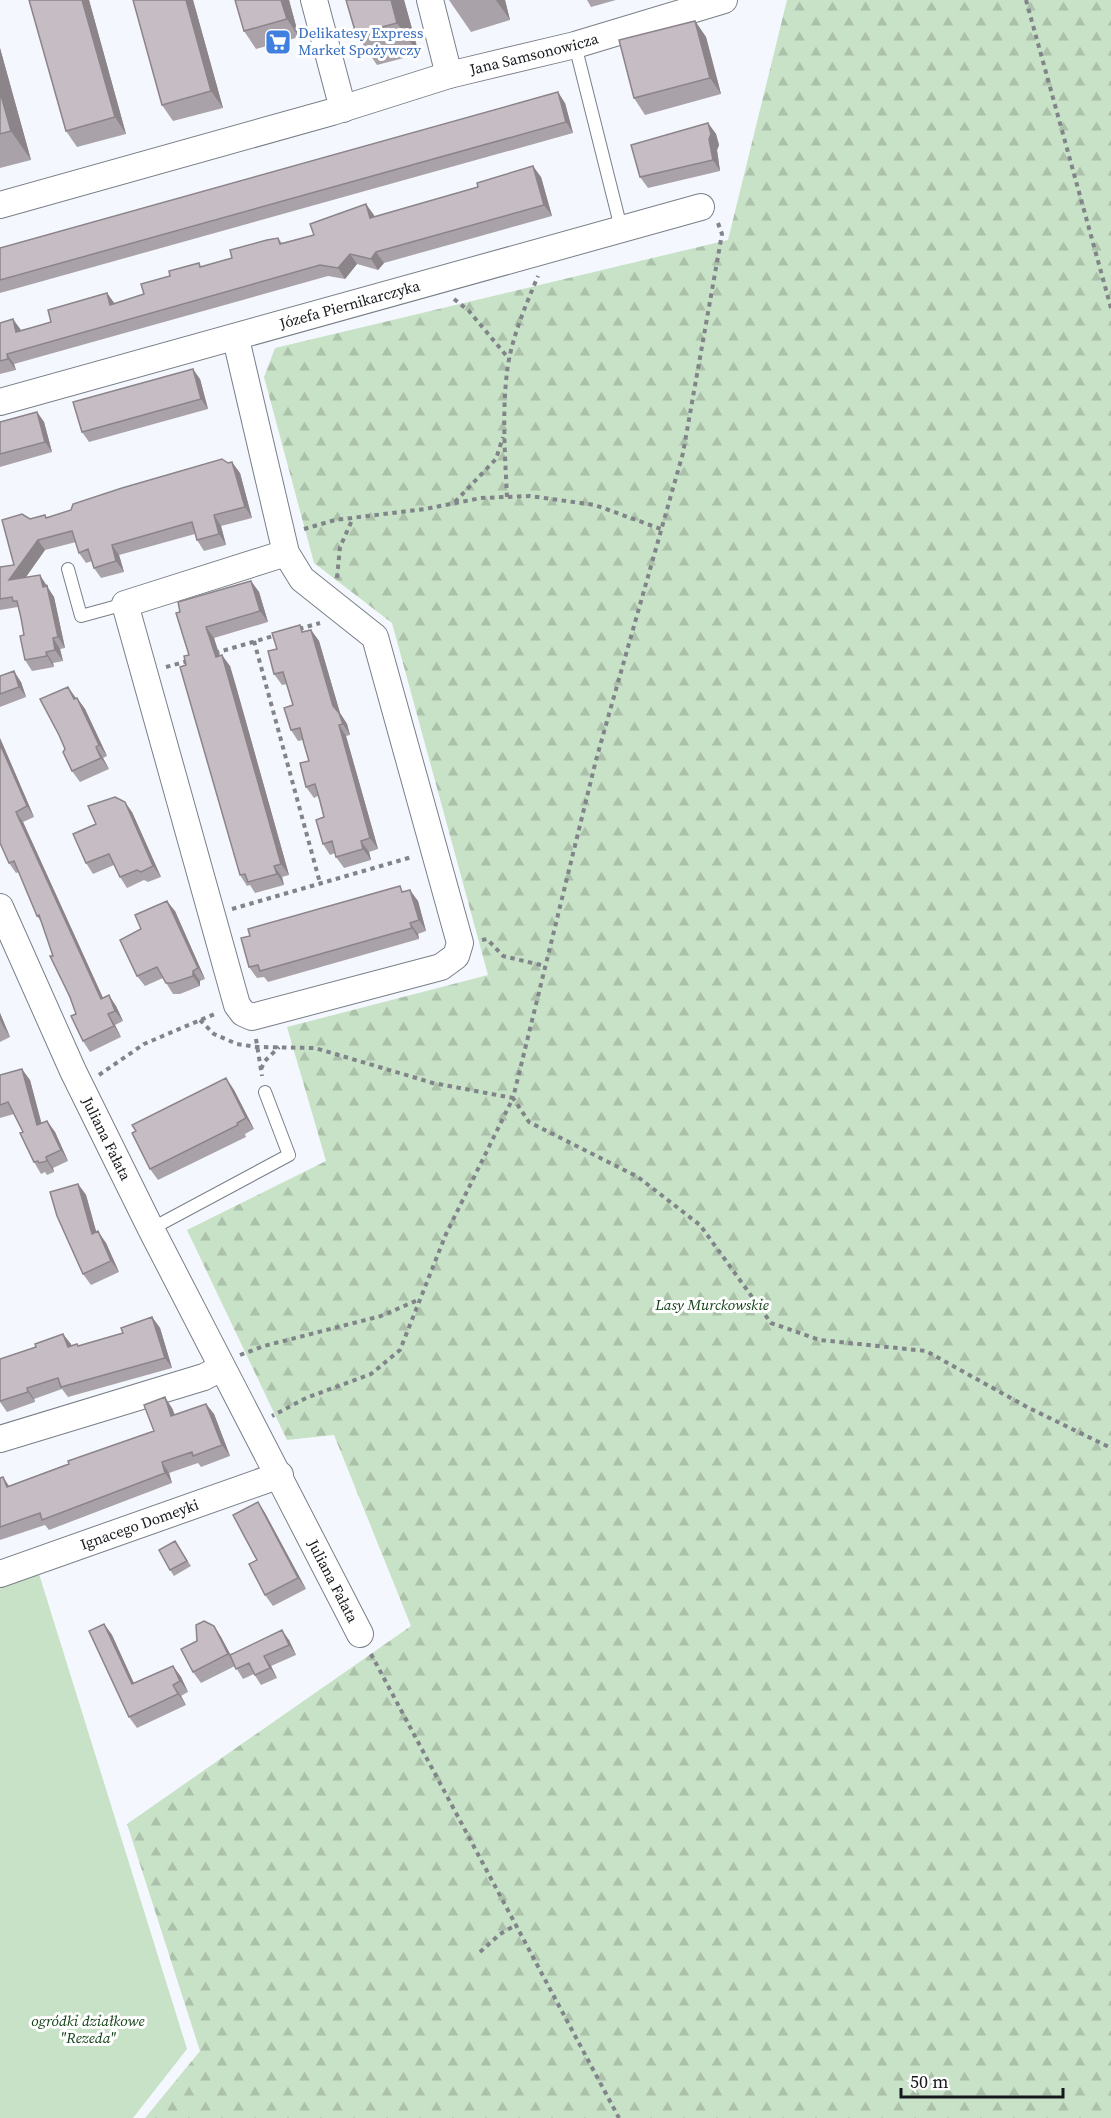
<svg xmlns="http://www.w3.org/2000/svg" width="1111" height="2118" font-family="'Source Serif 4',serif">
<defs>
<pattern id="forest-firs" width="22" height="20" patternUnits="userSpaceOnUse" patternTransform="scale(1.5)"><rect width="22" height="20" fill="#c8e2c7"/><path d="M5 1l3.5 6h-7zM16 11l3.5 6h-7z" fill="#abc1aa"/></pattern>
</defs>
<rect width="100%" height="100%" fill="#f4f8fe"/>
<path fill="url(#forest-firs)" d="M 787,0 L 1111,0 L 1111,2118 L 145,2118 L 200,2051 L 127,1824 L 411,1626 L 334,1435 L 287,1440 L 187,1230 L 326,1161 L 287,1027 L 488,975 L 392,623 L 314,563 L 264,377 L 275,348 L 728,240 Z"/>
<path fill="#c8e2c7" d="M 39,1574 L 187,2049 L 133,2118 L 0,2118 L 0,1588 Z"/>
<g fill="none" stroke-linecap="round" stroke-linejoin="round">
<defs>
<path id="service" d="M 575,45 L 621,228
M 68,569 L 81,616 L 125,604
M 151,1229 L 289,1155 L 265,1092"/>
<g id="minor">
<path d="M 314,0 L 343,109"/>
<path d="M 430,0 L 449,75"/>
<path id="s1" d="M 0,205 L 332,112 L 449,75 L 575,45 L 724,0"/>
<path d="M 236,339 L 286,553 L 302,579 L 375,637 L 460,943 L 456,956 L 441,967 L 252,1017 L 243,1013 L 237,1005 L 125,604 L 286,553"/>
<path id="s2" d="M 0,402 L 701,207"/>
<path id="s3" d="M 0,907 L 73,1071 L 151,1229 L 360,1634"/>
<path d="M 0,1439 L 204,1377 L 221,1368"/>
<path id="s4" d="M 0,1574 L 280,1475"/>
</g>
</defs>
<use href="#service" stroke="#797f88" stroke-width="14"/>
<use href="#minor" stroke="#797f88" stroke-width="28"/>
<path stroke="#818589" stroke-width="4" stroke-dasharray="4.5 4.5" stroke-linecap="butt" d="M 1026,0 L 1111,308
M 718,223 L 722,234 L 683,453 L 596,760 L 513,1098 L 529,1122 L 638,1177 L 700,1225 L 771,1323 L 820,1340 L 926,1351 L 1027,1407 L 1111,1448
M 454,299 L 469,311 L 510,360
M 507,497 C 505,456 502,413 507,372 C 511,339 525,307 538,276
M 455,502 L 496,459 L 503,437
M 304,529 L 335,520 L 425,509 L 481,498 L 530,496 L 595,505 L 661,529
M 337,578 L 340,547 L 353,518
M 299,629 L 320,623
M 254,641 L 320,883
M 215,653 L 277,635
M 166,667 L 188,661
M 232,909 L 412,857
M 482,940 L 487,939 L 503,956 L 545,966
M 200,1020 L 214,1034 L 237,1044 L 257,1047 L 315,1048 L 433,1083 L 513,1098 L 446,1234 L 400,1350 L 371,1374 L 306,1398 L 272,1416
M 256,1039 L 262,1076
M 261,1069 L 265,1061 L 279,1047
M 99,1075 L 144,1044 L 217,1013
M 240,1355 L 264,1346 L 381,1316 L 418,1300
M 371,1654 L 619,2118
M 480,1952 L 500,1934 L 516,1925"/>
<use href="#service" stroke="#fff" stroke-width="12"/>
<use href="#minor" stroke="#fff" stroke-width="26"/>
</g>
<path fill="#aaa2a9" d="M 89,0 L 126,134 L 77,147 L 66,131 Z
M 193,0 L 223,108 L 173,121 L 162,105 Z
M 235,0 L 289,0 L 299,37 L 256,49 L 244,31 Z
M 404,0 L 419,54 L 377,65 L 356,34 Z
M 449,0 L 505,0 L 510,20 L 471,32 Z
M 587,0 L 616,0 L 591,7 Z
M 695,21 L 706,37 L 721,94 L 645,115 L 634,98 Z
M 0,48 L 31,160 L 0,168 Z
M 565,103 L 573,133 L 0,293 L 0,248 Z
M 708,123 L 716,134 L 719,145 L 717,150 L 720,171 L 648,188 L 640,177 Z
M 541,177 L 552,216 L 384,263 L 378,270 L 357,264 L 345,279 L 328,276 L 14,364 L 16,370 L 0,374 L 0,323 L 21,331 L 51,322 L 107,293 L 114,304 L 144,294 L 170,276 L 199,263 L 201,267 L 232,258 L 278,238 L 282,243 L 314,235 L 374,215 L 374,217 Z
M 200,379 L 208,409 L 89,442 L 82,432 Z
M 37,412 L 44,422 L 52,452 L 0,467 L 0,422 Z
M 240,473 L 252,518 L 221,526 L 226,545 L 204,551 L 197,540 L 195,534 L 119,555 L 124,572 L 101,578 L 94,568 L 92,561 L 86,563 L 79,553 L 76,542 L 45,550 L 26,577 L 48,585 L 48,589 L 54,597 L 65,648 L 60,649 L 63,661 L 53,663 L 54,667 L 32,671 L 25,660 L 24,635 L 20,610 L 18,607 L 0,610 L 0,567 L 14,565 L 30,519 L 45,515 L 47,518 Z
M 251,581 L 259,592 L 268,622 L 214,638 L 220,656 L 230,666 L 289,875 L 282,877 L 284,885 L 255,893 L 250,885 L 247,886 L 240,875 L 186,665 L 189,655 L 176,613 Z
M 311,630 L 319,641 L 340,713 L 347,724 L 350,735 L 346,736 L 378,849 L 369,852 L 371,860 L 344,868 L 336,857 L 335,853 L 330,855 L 323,844 L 324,817 L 318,796 L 314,798 L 306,787 L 309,761 L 303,740 L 298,741 L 291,730 L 293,705 L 287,684 L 282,685 L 274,674 L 277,649 L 305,632 Z
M 0,676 L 21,682 L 26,697 L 0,707 Z
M 76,698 L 77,698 L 85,709 L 107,756 L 103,758 L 109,769 L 80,782 L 72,771 L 65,749 Z
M 0,738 L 34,817 L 23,822 L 103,998 L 116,1006 L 123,1021 L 115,1025 L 121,1037 L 90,1052 L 83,1041 L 76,1014 L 53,956 L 42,923 L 37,916 L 19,872 L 16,873 L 9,863 Z
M 132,812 L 161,877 L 148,882 L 144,880 L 127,888 L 120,877 L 114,865 L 93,874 L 86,863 Z
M 404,891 L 418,901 L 426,931 L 418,934 L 419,939 L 268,982 L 264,977 L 257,978 L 249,967 Z
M 175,911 L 205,979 L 200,981 L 200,986 L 180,994 L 173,994 L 163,978 L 145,986 L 137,976 Z
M 0,1013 L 10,1037 L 0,1042 Z
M 0,1075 L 30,1080 L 41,1124 L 47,1121 L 55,1132 L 68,1161 L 53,1168 L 54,1172 L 47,1175 L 45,1172 L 41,1174 L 34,1162 L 23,1132 L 14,1114 L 0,1118 Z
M 226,1078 L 234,1090 L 254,1129 L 245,1134 L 246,1137 L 158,1180 L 150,1169 L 136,1131 Z
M 78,1184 L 86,1195 L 96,1232 L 106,1243 L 119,1272 L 91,1285 L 83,1274 Z
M 152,1317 L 160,1328 L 172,1368 L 68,1397 L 62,1389 L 34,1399 L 35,1402 L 7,1412 L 0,1402 L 0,1359 L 36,1347 L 63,1334 L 71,1346 L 77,1344 L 79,1346 L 123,1333 Z
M 206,1404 L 214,1414 L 230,1456 L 201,1467 L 198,1463 L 169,1473 L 172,1483 L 49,1530 L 45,1525 L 0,1540 L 0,1478 L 3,1477 L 9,1486 L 154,1431 L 172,1408 L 175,1415 Z
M 258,1502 L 265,1513 L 306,1589 L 273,1606 L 265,1595 L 257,1560 Z
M 175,1541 L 191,1566 L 174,1576 L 170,1570 Z
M 104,1624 L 112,1635 L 134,1683 L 173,1666 L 181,1677 L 188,1692 L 181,1696 L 186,1705 L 137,1728 L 129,1717 Z
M 214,1626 L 221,1637 L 230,1654 L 289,1640 L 296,1655 L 271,1666 L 277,1678 L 261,1685 L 254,1674 L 243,1679 L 235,1666 L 201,1683 L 193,1672 L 197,1641 Z"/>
<path fill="#8b8489" d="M 82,0 L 89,0 L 126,134 L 115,117 Z
M 186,0 L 193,0 L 223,108 L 211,91 Z
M 281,0 L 289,0 L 299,37 L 287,19 Z
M 391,0 L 404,0 L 419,54 L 397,23 Z
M 496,0 L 505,0 L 510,20 Z
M 695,21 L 706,37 L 721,94 L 710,78 Z
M 0,48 L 31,160 L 11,131 L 0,92 Z
M 558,92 L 565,103 L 573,133 L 566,122 Z
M 708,123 L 716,134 L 719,145 L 717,150 L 720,171 L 713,160 L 709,139 Z
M 533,166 L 541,177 L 552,216 L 544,205 Z
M 366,204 L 374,215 L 378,229 L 370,218 Z
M 376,252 L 384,263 L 378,270 L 371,259 Z
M 350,254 L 357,264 L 345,279 L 338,268 Z
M 107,293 L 115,304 L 110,305 Z
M 13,319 L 21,330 L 24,343 L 16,332 Z
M 7,354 L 14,364 L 16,370 L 8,359 Z
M 193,369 L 200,379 L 208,409 L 201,399 Z
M 37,412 L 44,422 L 52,452 L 45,442 Z
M 232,462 L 240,473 L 252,518 L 245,507 Z
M 214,515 L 221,526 L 226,545 L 219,534 Z
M 38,540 L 45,550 L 16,591 L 9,580 Z
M 112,545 L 119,555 L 124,572 L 116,561 Z
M 40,575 L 54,597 L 65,648 L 58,637 L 43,587 Z
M 251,581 L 259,592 L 268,622 L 260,611 Z
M 206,627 L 214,638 L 223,668 L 216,657 Z
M 311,630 L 319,641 L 340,713 L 347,724 L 350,735 L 343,724 L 333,706 Z
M 53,638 L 60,649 L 63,661 L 55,650 Z
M 46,652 L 53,663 L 54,667 L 47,656 Z
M 222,655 L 230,666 L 236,686 L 289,875 L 281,864 Z
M 14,671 L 21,682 L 26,697 L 19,687 Z
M 68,687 L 76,698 L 81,710 L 74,699 Z
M 77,698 L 85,709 L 107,756 L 99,745 Z
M 339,725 L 346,736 L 378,849 L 370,838 Z
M 0,738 L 34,817 L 27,806 L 0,744 Z
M 96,747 L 103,758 L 109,769 L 101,758 Z
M 125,802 L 132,812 L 161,877 L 153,866 Z
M 16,812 L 23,822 L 108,1009 L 101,999 Z
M 361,841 L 369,852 L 371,860 L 363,849 Z
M 274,866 L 282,877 L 284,885 L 277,874 Z
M 410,890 L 418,901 L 426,931 L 419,920 Z
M 167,901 L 175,911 L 205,979 L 198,968 Z
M 410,923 L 418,934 L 419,939 L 412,928 Z
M 193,971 L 200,981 L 200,986 L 193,976 Z
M 109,995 L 116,1006 L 123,1021 L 115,1011 Z
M 0,1013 L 10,1037 L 3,1026 L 0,1020 Z
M 108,1014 L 115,1025 L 121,1037 L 114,1026 Z
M 22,1069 L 30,1080 L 45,1136 L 37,1125 Z
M 226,1078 L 234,1090 L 254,1129 L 246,1118 Z
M 47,1121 L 55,1132 L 68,1161 L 61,1150 Z
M 46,1157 L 53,1168 L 54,1172 L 47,1161 Z
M 78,1184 L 86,1195 L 100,1245 L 92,1234 Z
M 98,1231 L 106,1243 L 119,1272 L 111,1261 Z
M 152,1317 L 160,1328 L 172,1368 L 165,1358 Z
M 63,1334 L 71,1344 L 75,1357 L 68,1347 Z
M 27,1388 L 34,1399 L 35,1402 L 28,1392 Z
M 165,1397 L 172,1408 L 179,1427 L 171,1416 Z
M 206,1404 L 214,1414 L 230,1456 L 222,1445 Z
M 162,1462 L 169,1473 L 172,1483 L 165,1473 Z
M 3,1477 L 10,1488 L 7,1487 Z
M 258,1502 L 265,1513 L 306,1589 L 298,1578 Z
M 104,1624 L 112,1635 L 139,1695 L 132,1684 Z
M 214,1626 L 221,1637 L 236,1665 L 228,1654 Z
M 282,1630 L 289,1640 L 296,1655 L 289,1645 Z
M 264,1656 L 271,1666 L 277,1678 L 270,1668 Z
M 173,1666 L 181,1677 L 188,1692 L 180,1681 Z
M 173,1685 L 181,1696 L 186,1705 L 178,1694 Z"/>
<path fill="#c6bcc4" stroke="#8b8489" stroke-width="1.5" d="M 29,0 L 82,0 L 115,117 L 66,131 Z
M 133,0 L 186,0 L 211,91 L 162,105 Z
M 235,0 L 281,0 L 287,19 L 244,31 Z
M 346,0 L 391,0 L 397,23 L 356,34 Z
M 695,21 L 710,78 L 634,98 L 619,40 Z
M 0,92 L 11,131 L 0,134 Z
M 558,92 L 566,122 L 0,280 L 0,248 Z
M 708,123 L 711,134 L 709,139 L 713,160 L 640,177 L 631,145 Z
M 533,166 L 544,205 L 376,252 L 371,259 L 350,254 L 338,268 L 320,265 L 7,354 L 8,359 L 0,361 L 0,323 L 13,319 L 16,332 L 34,327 L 51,322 L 48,310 L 107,293 L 110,305 L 144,294 L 141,284 L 170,276 L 169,271 L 199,263 L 200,267 L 232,258 L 230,250 L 267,240 L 278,238 L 280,244 L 314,235 L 310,224 L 366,204 L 370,218 L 478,187 L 477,183 Z
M 193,369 L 201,399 L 82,432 L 73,402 Z
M 37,412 L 45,442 L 0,454 L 0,422 Z
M 222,459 L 228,463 L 232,462 L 245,507 L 214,515 L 219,534 L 197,540 L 192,522 L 112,545 L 116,561 L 94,568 L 88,549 L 79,553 L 72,531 L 38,540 L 9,580 L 40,575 L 43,587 L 47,586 L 58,637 L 53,638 L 55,650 L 46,652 L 47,656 L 25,660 L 20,636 L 24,635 L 21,618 L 17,601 L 13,601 L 12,597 L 0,599 L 0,567 L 14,565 L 2,520 L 22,514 L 30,519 L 45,515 L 46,518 L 71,510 L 73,504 L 122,488 Z
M 251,581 L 260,611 L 206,627 L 216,657 L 222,655 L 281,864 L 274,866 L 277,874 L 248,882 L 245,874 L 240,875 L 180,667 L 186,665 L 184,656 L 189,655 L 176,613 L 180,612 L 178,602 Z
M 300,625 L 302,632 L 311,630 L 333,706 L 339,713 L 343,724 L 339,725 L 370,838 L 361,841 L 363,849 L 336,857 L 332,841 L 323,844 L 316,820 L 324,817 L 320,801 L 315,784 L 306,787 L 300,763 L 309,761 L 304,744 L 300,728 L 291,730 L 284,708 L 293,705 L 283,672 L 274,674 L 268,651 L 277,649 L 272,633 Z
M 14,671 L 19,687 L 0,694 L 0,676 Z
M 68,687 L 74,699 L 77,698 L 99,745 L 96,747 L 101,758 L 72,771 L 63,752 L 65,749 L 59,735 L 40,699 Z
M 0,744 L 27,806 L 16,812 L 101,999 L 109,995 L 115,1011 L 108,1014 L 114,1026 L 83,1041 L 71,1016 L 76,1014 L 70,997 L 50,956 L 53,956 L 39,915 L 37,916 L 14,861 L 9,863 L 0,843 Z
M 115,797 L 125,802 L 153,866 L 141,872 L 137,870 L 120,877 L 109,854 L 86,863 L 73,834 L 96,824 L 88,806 Z
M 400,886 L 402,892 L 410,890 L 419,920 L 410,923 L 412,928 L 260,971 L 258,965 L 249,967 L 241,938 L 250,936 L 248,929 Z
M 167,901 L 198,968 L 193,971 L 193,976 L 172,983 L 166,983 L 157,967 L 137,976 L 120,940 L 141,929 L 135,915 Z
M 22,1069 L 37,1125 L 47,1121 L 61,1150 L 46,1157 L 47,1161 L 39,1163 L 38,1161 L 34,1162 L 20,1133 L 23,1132 L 8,1102 L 0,1105 L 0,1075 Z
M 226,1078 L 246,1118 L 237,1123 L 238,1125 L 150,1169 L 132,1133 L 136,1131 L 132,1125 Z
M 78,1184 L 92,1234 L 98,1231 L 111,1261 L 83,1274 L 57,1216 L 50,1192 Z
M 152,1317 L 165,1358 L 61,1387 L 58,1378 L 27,1388 L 28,1392 L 0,1401 L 0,1359 L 36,1347 L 35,1344 L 63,1334 L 68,1347 L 77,1344 L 78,1346 L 123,1333 L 121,1328 Z
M 165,1397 L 171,1416 L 206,1404 L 222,1445 L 193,1456 L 192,1452 L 162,1462 L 165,1473 L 42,1520 L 40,1513 L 0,1527 L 0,1478 L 3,1477 L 7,1487 L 69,1464 L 68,1461 L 154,1431 L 144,1405 Z
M 258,1502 L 298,1578 L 265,1595 L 249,1564 L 257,1560 L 233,1515 Z
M 175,1541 L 187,1561 L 170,1570 L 159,1550 Z
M 204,1621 L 214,1626 L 228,1654 L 193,1672 L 181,1649 L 197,1641 L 196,1625 Z
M 104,1624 L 132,1684 L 173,1666 L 180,1681 L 173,1685 L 178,1694 L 129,1717 L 89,1631 Z
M 282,1630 L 289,1645 L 264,1656 L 270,1668 L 255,1675 L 249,1663 L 236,1669 L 230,1655 Z"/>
<defs>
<symbol id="supermarket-square" viewBox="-11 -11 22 22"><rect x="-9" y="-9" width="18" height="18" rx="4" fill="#3f7fe0" stroke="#fff"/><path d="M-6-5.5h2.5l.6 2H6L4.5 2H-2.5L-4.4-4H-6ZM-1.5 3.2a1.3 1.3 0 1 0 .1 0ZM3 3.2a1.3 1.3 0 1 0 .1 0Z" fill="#fff"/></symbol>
</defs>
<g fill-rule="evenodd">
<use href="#supermarket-square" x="263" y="27" width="30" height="30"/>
</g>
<g text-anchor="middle" stroke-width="6" stroke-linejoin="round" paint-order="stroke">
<g font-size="15" fill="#366cbe" stroke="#fff" text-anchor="start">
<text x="298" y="38">Delikatesy Express<tspan x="298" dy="17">Market Spożywczy</tspan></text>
</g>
<g font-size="15" fill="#16191c" stroke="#fff">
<text dy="5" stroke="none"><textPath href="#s1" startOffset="555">Jana Samsonowicza</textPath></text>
<text dy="5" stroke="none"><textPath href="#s2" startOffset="363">Józefa Piernikarczyka</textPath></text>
<text dy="5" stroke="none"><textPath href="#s3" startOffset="255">Juliana Fałata</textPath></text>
<text dy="5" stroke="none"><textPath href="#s4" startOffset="148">Ignacego Domeyki</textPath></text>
<text dy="5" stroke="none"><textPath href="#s3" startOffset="752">Juliana Fałata</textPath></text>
</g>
<g font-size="15" font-style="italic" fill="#114114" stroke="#fff">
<text x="712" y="1310">Lasy Murckowskie</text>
<text x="88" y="2026">ogródki działkowe<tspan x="88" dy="17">"Rezeda"</tspan></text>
</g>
</g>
<path d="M901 2088v9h162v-9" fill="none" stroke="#16191c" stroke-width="3"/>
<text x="910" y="2088" font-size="18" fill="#16191c" stroke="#ffffff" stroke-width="4.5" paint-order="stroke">50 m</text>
</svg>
